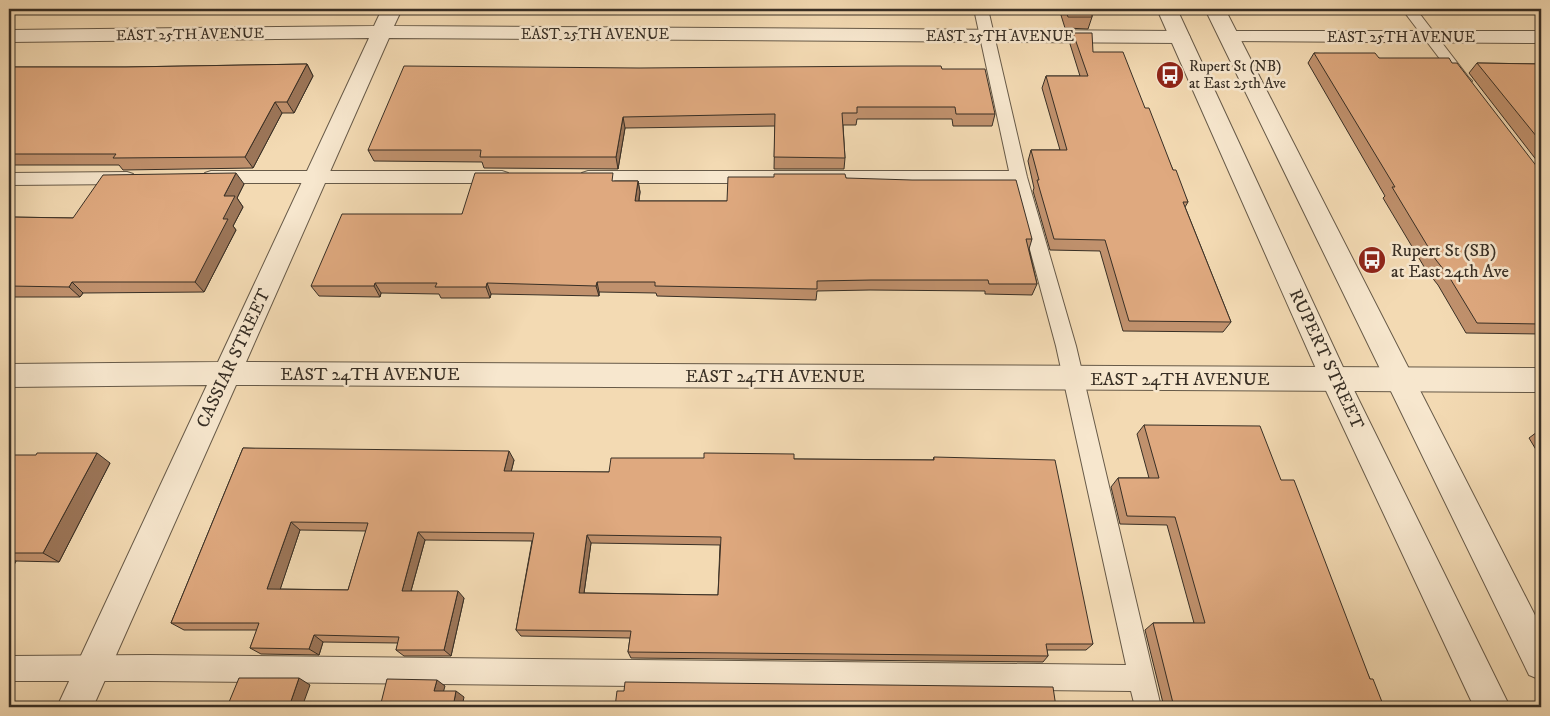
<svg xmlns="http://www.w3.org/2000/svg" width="1550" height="716" font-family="'IM FELL DW Pica',serif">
<rect width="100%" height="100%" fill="#f3dab3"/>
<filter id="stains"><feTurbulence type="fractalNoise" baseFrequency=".004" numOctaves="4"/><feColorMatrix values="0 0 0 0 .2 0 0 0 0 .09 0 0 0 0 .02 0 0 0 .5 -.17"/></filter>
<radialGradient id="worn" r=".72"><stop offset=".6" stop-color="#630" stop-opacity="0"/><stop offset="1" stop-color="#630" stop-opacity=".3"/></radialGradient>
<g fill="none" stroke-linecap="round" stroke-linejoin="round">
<defs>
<path id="service" d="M 974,9 L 988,9 L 1027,177 L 1076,346 L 1161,707 L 1135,707 L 1131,691 L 149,681 L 9,681 L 9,656 L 149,655 L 1126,665 L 1056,346 L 1012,183 L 588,183 L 582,181 L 580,177 L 582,173 L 588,171 L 1009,171 Z
M 1402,9 L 1416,9 L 1469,78 L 1472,81 L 1469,84 L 1459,84 Z
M 211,171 L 502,171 L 508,173 L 510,177 L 508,181 L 502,183 L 211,183 L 205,181 L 203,177 L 205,173 Z
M 127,172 L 133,174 L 135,178 L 133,182 L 127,184 L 9,185 L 9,173 Z"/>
<path id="minor" d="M 382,9 L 402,9 L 394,26 L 1180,31 L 1187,33 L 1190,37 L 1187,41 L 1180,43 L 389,38 L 246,362 L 1541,368 L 1541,392 L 236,385 L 93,707 L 57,707 L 207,385 L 9,387 L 9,364 L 218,362 L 369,38 L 9,42 L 9,30 L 374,26 Z
M 1230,31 L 1541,31 L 1541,43 L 1223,41 L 1220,37 L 1223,33 Z"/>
<path id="tertiary" d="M 1157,9 L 1177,9 L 1349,380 L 1510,707 L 1474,707 L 1321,380 Z
M 1205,9 L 1225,9 L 1541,627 L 1541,680 L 1529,675 Z"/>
</defs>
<use href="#service" stroke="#675a48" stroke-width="2"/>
<use href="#minor" stroke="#675a48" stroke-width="2"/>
<use href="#tertiary" stroke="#675a48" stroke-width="2"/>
<use href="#service" fill="#f7e7ce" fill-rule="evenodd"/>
<use href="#minor" fill="#f7e7ce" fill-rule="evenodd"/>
<use href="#tertiary" fill="#f7e7ce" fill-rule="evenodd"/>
</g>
<path fill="#c0916d" stroke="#382f25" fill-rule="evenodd" d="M 1039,9 L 1092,9 L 1092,17 L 1088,29 L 1065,28 L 1060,12 L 1040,12 Z
M 1073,33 L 1093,52 L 1145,108 L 1173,170 L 1188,202 L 1185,207 L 1231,322 L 1223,332 L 1123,331 L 1100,251 L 1050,250 L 1033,191 L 1034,188 L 1028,161 L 1031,150 L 1060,150 L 1042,88 L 1046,76 L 1080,76 L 1070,44 Z
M 1314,53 L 1379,58 L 1541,172 L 1541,334 L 1466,333 L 1438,285 L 1426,270 L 1383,198 L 1385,196 L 1308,63 Z
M 1477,63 L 1541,64 L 1541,166 L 1469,73 Z
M 307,64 L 313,76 L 294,113 L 282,113 L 253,168 L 123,170 L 119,165 L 9,165 L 9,67 L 126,67 Z
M 942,69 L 995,114 L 992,126 L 953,126 L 952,119 L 857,119 L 856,125 L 843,125 L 845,158 L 844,169 L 774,169 L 775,126 L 625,128 L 618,169 L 484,168 L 482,162 L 374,161 L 368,150 Z
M 846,178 L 1032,239 L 1029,249 L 1037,284 L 1032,295 L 985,294 L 985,291 L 870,290 L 817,291 L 816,300 L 657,296 L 656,293 L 599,292 L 599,296 L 491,294 L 490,298 L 441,298 L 439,294 L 381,293 L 380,297 L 319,296 L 311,286 L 462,214 L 615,181 L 638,181 L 640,192 L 639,201 L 727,201 Z
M 244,184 L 237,198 L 243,207 L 233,226 L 236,230 L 204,292 L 83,293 L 80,297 L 9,297 L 9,217 L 73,218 Z
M 1144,425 L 1281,480 L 1370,679 L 1384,707 L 1164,707 L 1145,630 L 1153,623 L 1194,623 L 1167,525 L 1120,524 L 1111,487 L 1118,478 L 1149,478 L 1137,434 Z
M 1541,429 L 1541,463 L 1536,454 L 1538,453 L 1529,438 Z
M 243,448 L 514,460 L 511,472 L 609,472 L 794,459 L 933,460 L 934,457 L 1093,644 L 1086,650 L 1047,650 L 1048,656 L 1043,662 L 631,658 L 628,652 L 630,638 L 521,636 L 516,630 L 532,541 L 425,540 L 411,591 L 464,598 L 451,656 L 404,656 L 396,650 L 398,643 L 323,642 L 319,655 L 261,654 L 250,648 L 257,630 L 184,630 L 171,623 ZM 300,530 L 366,531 L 348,590 L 280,589 ZM 591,543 L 720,545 L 718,595 L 584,593 Z
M 9,455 L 110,463 L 59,562 L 16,561 L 9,574 Z"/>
<path fill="#9c7659" stroke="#382f25" d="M 307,64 L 313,76 L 294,113 L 287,102 Z
M 275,102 L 282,113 L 253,168 L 245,157 Z
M 623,117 L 625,128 L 618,169 L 616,157 Z
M 236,173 L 244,184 L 237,198 L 243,207 L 233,226 L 236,230 L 204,292 L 195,282 L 223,219 L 224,196 Z
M 638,181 L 640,192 L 637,212 L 635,201 Z
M 72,282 L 83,293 L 80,297 L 69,287 Z
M 597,282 L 599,292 L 599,296 L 596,286 Z
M 375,283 L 381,293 L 380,297 L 374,286 Z
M 487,283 L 491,294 L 490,298 L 486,287 Z
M 509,451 L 514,460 L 509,480 L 504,471 Z
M 97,453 L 110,463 L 59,562 L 43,553 Z
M 291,522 L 300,530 L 278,596 L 267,589 Z
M 418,532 L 425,540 L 409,598 L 402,591 Z
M 587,535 L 591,543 L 583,600 L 579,593 Z
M 9,558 L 16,561 L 9,574 Z
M 458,591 L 464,598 L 451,656 L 444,650 Z
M 314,635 L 323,642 L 319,655 L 309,649 Z
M 299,678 L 310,685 L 302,707 L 289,707 Z
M 437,680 L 445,686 L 442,697 L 434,691 Z
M 456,691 L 464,697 L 462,707 L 453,707 Z"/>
<path fill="#dfa97f" stroke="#382f25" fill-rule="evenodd" d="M 1065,9 L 1092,9 L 1092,17 L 1068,17 Z
M 1073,33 L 1092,33 L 1093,52 L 1123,52 L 1145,108 L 1149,108 L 1173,170 L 1176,170 L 1188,202 L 1183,202 L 1231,322 L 1129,321 L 1105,240 L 1054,239 L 1037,180 L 1039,180 L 1031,150 L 1067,150 L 1046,76 L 1088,76 Z
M 1314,53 L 1375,53 L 1379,58 L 1449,58 L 1452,63 L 1457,63 L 1541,172 L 1541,324 L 1477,323 L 1448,275 L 1436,260 L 1392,187 L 1395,187 Z
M 1477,63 L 1541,64 L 1541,142 Z
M 307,64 L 287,102 L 275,102 L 245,157 L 113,158 L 116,154 L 9,154 L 9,67 L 126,67 Z
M 404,66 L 639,68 L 899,66 L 941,66 L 942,69 L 985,69 L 995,114 L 956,114 L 955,107 L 857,107 L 857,113 L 842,113 L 845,158 L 774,157 L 775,114 L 623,117 L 616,157 L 480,157 L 481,150 L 368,150 Z
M 236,173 L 224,196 L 235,196 L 223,219 L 228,219 L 195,282 L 72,282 L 69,287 L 9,286 L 9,217 L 73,218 L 103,175 Z
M 475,173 L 613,173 L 612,181 L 638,181 L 635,201 L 727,201 L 728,177 L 774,177 L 774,174 L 845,174 L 846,178 L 912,180 L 1016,180 L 1032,239 L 1026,239 L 1037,284 L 989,284 L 988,280 L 871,280 L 817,281 L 817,289 L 655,286 L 655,282 L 597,282 L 596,286 L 487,283 L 486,287 L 435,287 L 437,283 L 375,283 L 374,286 L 311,286 L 342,214 L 462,214 Z
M 1144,425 L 1260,426 L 1281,480 L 1294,480 L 1370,679 L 1373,679 L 1384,707 L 1174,707 L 1153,623 L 1205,623 L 1175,517 L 1127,516 L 1118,478 L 1159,478 Z
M 243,448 L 509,451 L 504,471 L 609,472 L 611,458 L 704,458 L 704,453 L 794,454 L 794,459 L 934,460 L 934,457 L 1055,460 L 1093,644 L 1046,644 L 1048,656 L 628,652 L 631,631 L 516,630 L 534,533 L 418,532 L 402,591 L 458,591 L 444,650 L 396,650 L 399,637 L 314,635 L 309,649 L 250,648 L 259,623 L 171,623 ZM 291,522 L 368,523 L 348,590 L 267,589 ZM 587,535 L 721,537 L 718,595 L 579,593 Z
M 37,453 L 97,453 L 43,553 L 9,553 L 9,455 L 36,455 Z
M 239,678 L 299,678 L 289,707 L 227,707 Z
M 387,679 L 437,680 L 434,691 L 456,691 L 453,707 L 380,707 Z
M 625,682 L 1053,687 L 1056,707 L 615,707 L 617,691 L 624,691 Z"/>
<defs>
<symbol id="bus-disc" viewBox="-11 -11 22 22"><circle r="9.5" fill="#8f2418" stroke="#f7e7ce"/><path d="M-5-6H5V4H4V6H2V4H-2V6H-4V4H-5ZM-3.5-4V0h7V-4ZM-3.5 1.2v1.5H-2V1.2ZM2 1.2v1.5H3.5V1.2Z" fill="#fff"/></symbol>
</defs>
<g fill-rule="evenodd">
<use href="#bus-disc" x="1154" y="59" width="32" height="32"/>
<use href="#bus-disc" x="1356" y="244" width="32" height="32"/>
</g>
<g text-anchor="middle" stroke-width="5" stroke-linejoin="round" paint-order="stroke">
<g font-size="15" fill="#382f25" stroke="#f7e7ce">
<text transform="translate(190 34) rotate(-1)" y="5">EAST 25TH AVENUE</text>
<text x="595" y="39">EAST 25TH AVENUE</text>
<text x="1000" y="41">EAST 25TH AVENUE</text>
<text x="1401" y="42">EAST 25TH AVENUE</text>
</g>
<g font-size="15" fill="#382f25" stroke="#f7e7ce" text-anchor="start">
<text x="1189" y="71">Rupert St (NB)<tspan x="1189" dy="17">at East 25th Ave</tspan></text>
</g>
<g font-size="18" fill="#382f25" stroke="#f7e7ce" text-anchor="start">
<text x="1391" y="256">Rupert St (SB)<tspan x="1391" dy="21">at East 24th Ave</tspan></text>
</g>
<g font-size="18" fill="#382f25" stroke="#f7e7ce">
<text transform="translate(233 358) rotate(-65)" y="6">CASSIAR STREET</text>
<text transform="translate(1327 359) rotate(65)" y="6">RUPERT STREET</text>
<text x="370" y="380">EAST 24TH AVENUE</text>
<text x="775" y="382">EAST 24TH AVENUE</text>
<text x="1180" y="385">EAST 24TH AVENUE</text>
</g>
</g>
<rect width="1550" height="716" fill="none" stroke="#f3dab3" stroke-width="30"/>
<rect x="10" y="10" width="1530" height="696" fill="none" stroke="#382f25" stroke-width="2.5"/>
<rect x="15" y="15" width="1520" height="686" fill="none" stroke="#382f25"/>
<rect width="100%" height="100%" filter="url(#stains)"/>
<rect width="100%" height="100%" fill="url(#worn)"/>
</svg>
